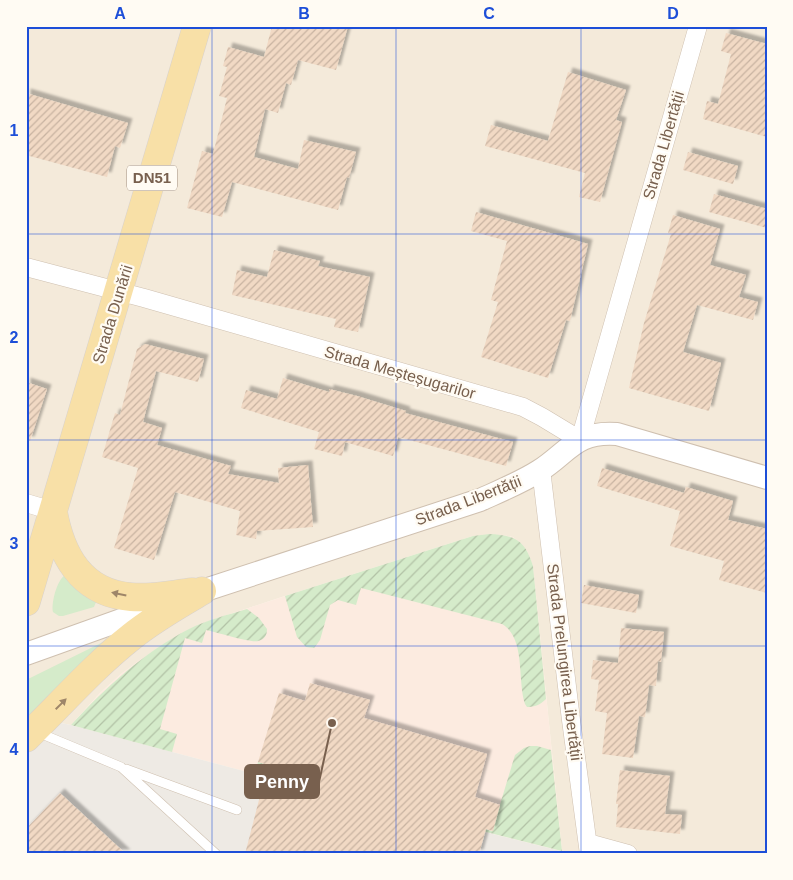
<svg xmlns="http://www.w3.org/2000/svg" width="793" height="880" font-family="Helvetica,sans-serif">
<defs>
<pattern id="garden-furrows" width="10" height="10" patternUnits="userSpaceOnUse" patternTransform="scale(1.25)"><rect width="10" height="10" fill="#d5ebca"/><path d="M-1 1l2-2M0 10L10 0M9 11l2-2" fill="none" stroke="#b2c2a6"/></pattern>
<pattern id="building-hatch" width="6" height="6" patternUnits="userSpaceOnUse" patternTransform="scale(1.25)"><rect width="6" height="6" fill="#f1d9c4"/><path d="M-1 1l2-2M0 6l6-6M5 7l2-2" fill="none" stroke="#c8b3a1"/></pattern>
<filter id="shadow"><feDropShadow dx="4.5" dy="-4.5" stdDeviation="1" flood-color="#0004"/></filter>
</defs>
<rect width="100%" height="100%" fill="#fcf7ec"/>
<path fill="#f4eada" d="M 26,26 L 767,26 L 767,854 L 573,854 L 562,851 L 533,566 L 527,551 L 513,537 L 502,535 L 473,536 L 285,596 L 209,621 L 190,629 L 159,647 L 121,674 L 100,693 L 71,725 L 26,716 Z"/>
<path fill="#fcebe0" d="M 489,534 L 502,535 L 513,537 L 521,543 L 527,551 L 533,566 L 562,851 L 255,774 L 71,725 L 100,693 L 121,674 L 141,659 L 190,629 L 209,621 L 285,596 L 473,536 Z"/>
<path fill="#eeeae4" d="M 26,716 L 71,725 L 255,774 L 573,854 L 26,854 Z"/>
<path fill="#d5ebca" d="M 65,575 L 94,599 L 96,602 L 94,607 L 63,616 L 59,616 L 53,612 C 51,603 57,580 65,575 Z
M 103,642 L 104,643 L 26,723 L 26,680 Z"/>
<path fill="url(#garden-furrows)" d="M 489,534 C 515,535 525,540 533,566 L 546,699 C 540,705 535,707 527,707 L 525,704 C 517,680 526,638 502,624 L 361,588 L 356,605 L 338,600 L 330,605 L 320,640 L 314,648 L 306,647 L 297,637 L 285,596 L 473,536 Z
M 247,609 L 259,618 L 267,629 C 267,635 265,639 258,641 C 250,643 216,632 206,630 L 202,643 L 185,638 L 160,729 L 177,734 L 172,752 L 71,725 C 106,687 143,653 189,629 C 207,620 227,615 247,609 Z
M 530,746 L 537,746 L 551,750 L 562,851 L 255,774 L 258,762 L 492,831 L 515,755 L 524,748 Z"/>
<path fill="url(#building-hatch)" filter="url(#shadow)" d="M 272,26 L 348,26 L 336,70 L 298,60 L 291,85 L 286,83 L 278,113 L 265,109 L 254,157 L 298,169 L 304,140 L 356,152 L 349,178 L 347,177 L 338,210 L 232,182 L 222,217 L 187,208 L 202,151 L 213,154 L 227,98 L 219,96 L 227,67 L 223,66 L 228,47 L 264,57 Z
M 726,33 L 767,44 L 767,137 L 703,119 L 707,101 L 718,104 L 731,54 L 721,51 Z
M 568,72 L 626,90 L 616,120 L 622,122 L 600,202 L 579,197 L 585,173 L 485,146 L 491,125 L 548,141 Z
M 26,93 L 128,123 L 120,148 L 115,146 L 107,177 L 26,155 Z
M 688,152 L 738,166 L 733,184 L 683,170 Z
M 714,194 L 767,209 L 767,228 L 709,212 Z
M 476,212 L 588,244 L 570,321 L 566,320 L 548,378 L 481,357 L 498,302 L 491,300 L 507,241 L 471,231 Z
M 673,215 L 720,229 L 710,265 L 746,275 L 739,297 L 758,302 L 753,320 L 697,305 L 683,352 L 721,363 L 709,411 L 629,388 L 644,323 L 671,234 L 668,233 Z
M 274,250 L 320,261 L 318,266 L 370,277 L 358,332 L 334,327 L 336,319 L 232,295 L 237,270 L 267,277 Z
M 145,344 L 204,359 L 198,382 L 156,371 L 143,422 L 162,428 L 157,445 L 231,466 L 228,474 L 279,483 L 278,468 L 308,465 L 313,527 L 257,531 L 256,539 L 236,535 L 240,511 L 175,492 L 154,560 L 114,548 L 138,468 L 102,457 L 115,413 L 120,415 L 137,349 Z
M 283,378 L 329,392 L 329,389 L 357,396 L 406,411 L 405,413 L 513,442 L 506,466 L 398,437 L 393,456 L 345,442 L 342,456 L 314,449 L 319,432 L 241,408 L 246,390 L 277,399 Z
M 26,382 L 47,389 L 30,441 L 26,440 Z
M 602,468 L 684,493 L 686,487 L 733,501 L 728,520 L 767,529 L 767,593 L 719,580 L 724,561 L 670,546 L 680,511 L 597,486 Z
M 584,585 L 639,595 L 636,613 L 581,603 Z
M 621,628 L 664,632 L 661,662 L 658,661 L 656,686 L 649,685 L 645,717 L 639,716 L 633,758 L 602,754 L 607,713 L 595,711 L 599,680 L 591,679 L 593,660 L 618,663 Z
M 310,683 L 370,700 L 364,718 L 487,754 L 475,797 L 500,805 L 493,831 L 486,829 L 479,854 L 245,854 L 268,765 L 258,762 L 279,693 L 305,701 Z
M 620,770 L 670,776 L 665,814 L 682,815 L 680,834 L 616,827 L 618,804 L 616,804 Z
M 60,793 L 126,854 L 26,854 L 26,829 Z"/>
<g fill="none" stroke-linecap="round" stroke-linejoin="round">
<defs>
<path id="service" d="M 37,732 L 121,767 L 216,854
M 126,769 L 237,810"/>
<path id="minor" d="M 26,267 L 144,298 L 523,407 L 542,417 L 580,440 L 698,26
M 541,469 L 571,720 L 589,854
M 26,503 L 53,511
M 588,843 L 628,854"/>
<path id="tertiary" d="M 26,654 L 202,591 L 480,500 C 500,491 520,483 539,471 C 569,452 575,431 617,434 L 767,478"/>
<path id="primary" d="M 53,511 C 61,555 81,593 131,597 C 152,599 173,594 193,592
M 26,602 L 197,26
M 26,738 C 61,704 93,667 131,637 C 153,619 178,605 202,591"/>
</defs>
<use href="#service" stroke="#cfc0b0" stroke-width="10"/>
<use href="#minor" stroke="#cfc0b0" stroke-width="19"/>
<use href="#tertiary" stroke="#cfc0b0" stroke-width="24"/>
<use href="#primary" stroke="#d9d2cd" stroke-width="29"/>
<use href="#service" stroke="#fff" stroke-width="9"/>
<use href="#minor" stroke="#fff" stroke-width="18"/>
<use href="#tertiary" stroke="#fff" stroke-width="22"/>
<use href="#primary" stroke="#f8e0a7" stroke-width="28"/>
</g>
<defs><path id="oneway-solid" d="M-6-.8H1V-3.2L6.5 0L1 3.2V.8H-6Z" transform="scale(1.25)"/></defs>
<g fill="#9e8669">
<use href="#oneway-solid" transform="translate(119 594) rotate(-168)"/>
<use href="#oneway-solid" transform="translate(61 704) rotate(-45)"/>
</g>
<path fill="none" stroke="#1d4ed8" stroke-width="1" stroke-opacity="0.55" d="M 212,26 L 212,854M 396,26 L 396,854M 581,26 L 581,854M 26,234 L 767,234M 26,440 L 767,440M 26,646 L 767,646"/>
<g text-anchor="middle" stroke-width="4.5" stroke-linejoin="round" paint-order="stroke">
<rect fill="#fffbf3" stroke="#a08e80" stroke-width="1" x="127" y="165.5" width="50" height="25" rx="4"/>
<g font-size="15" font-weight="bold" fill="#78604e">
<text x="152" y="183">DN51</text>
</g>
<g font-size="16" fill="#78604e" stroke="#fffbf3">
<text transform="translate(663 145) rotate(-74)" y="6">Strada Libertății</text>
<text transform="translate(112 314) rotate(-73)" y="6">Strada Dunării</text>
<text transform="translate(400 372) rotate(16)" y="6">Strada Meșteșugarilor</text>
<text transform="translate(468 500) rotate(-21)" y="6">Strada Libertății</text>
<text transform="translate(565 662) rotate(83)" y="6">Strada Prelungirea Libertății</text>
</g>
</g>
<path fill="none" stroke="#78604e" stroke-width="2" d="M332 723L319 782"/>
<circle fill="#78604e" stroke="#fffbf3" stroke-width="2" cx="332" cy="723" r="5"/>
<rect fill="#78604e" stroke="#78604e" stroke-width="2" x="245" y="765" width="74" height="33" rx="5"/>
<g font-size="18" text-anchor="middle" font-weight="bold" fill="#fff">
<text x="282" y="788">Penny</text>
</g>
<rect width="793" height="880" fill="none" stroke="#fffbf3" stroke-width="55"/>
<rect x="28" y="28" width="738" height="824" fill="none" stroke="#1d4ed8" stroke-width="2"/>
<g font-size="16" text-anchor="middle" font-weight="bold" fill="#1d4ed8">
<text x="120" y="19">A</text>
<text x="304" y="19">B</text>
<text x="489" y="19">C</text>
<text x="673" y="19">D</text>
<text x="14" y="136">1</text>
<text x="14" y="343">2</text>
<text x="14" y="549">3</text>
<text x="14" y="755">4</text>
</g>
</svg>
